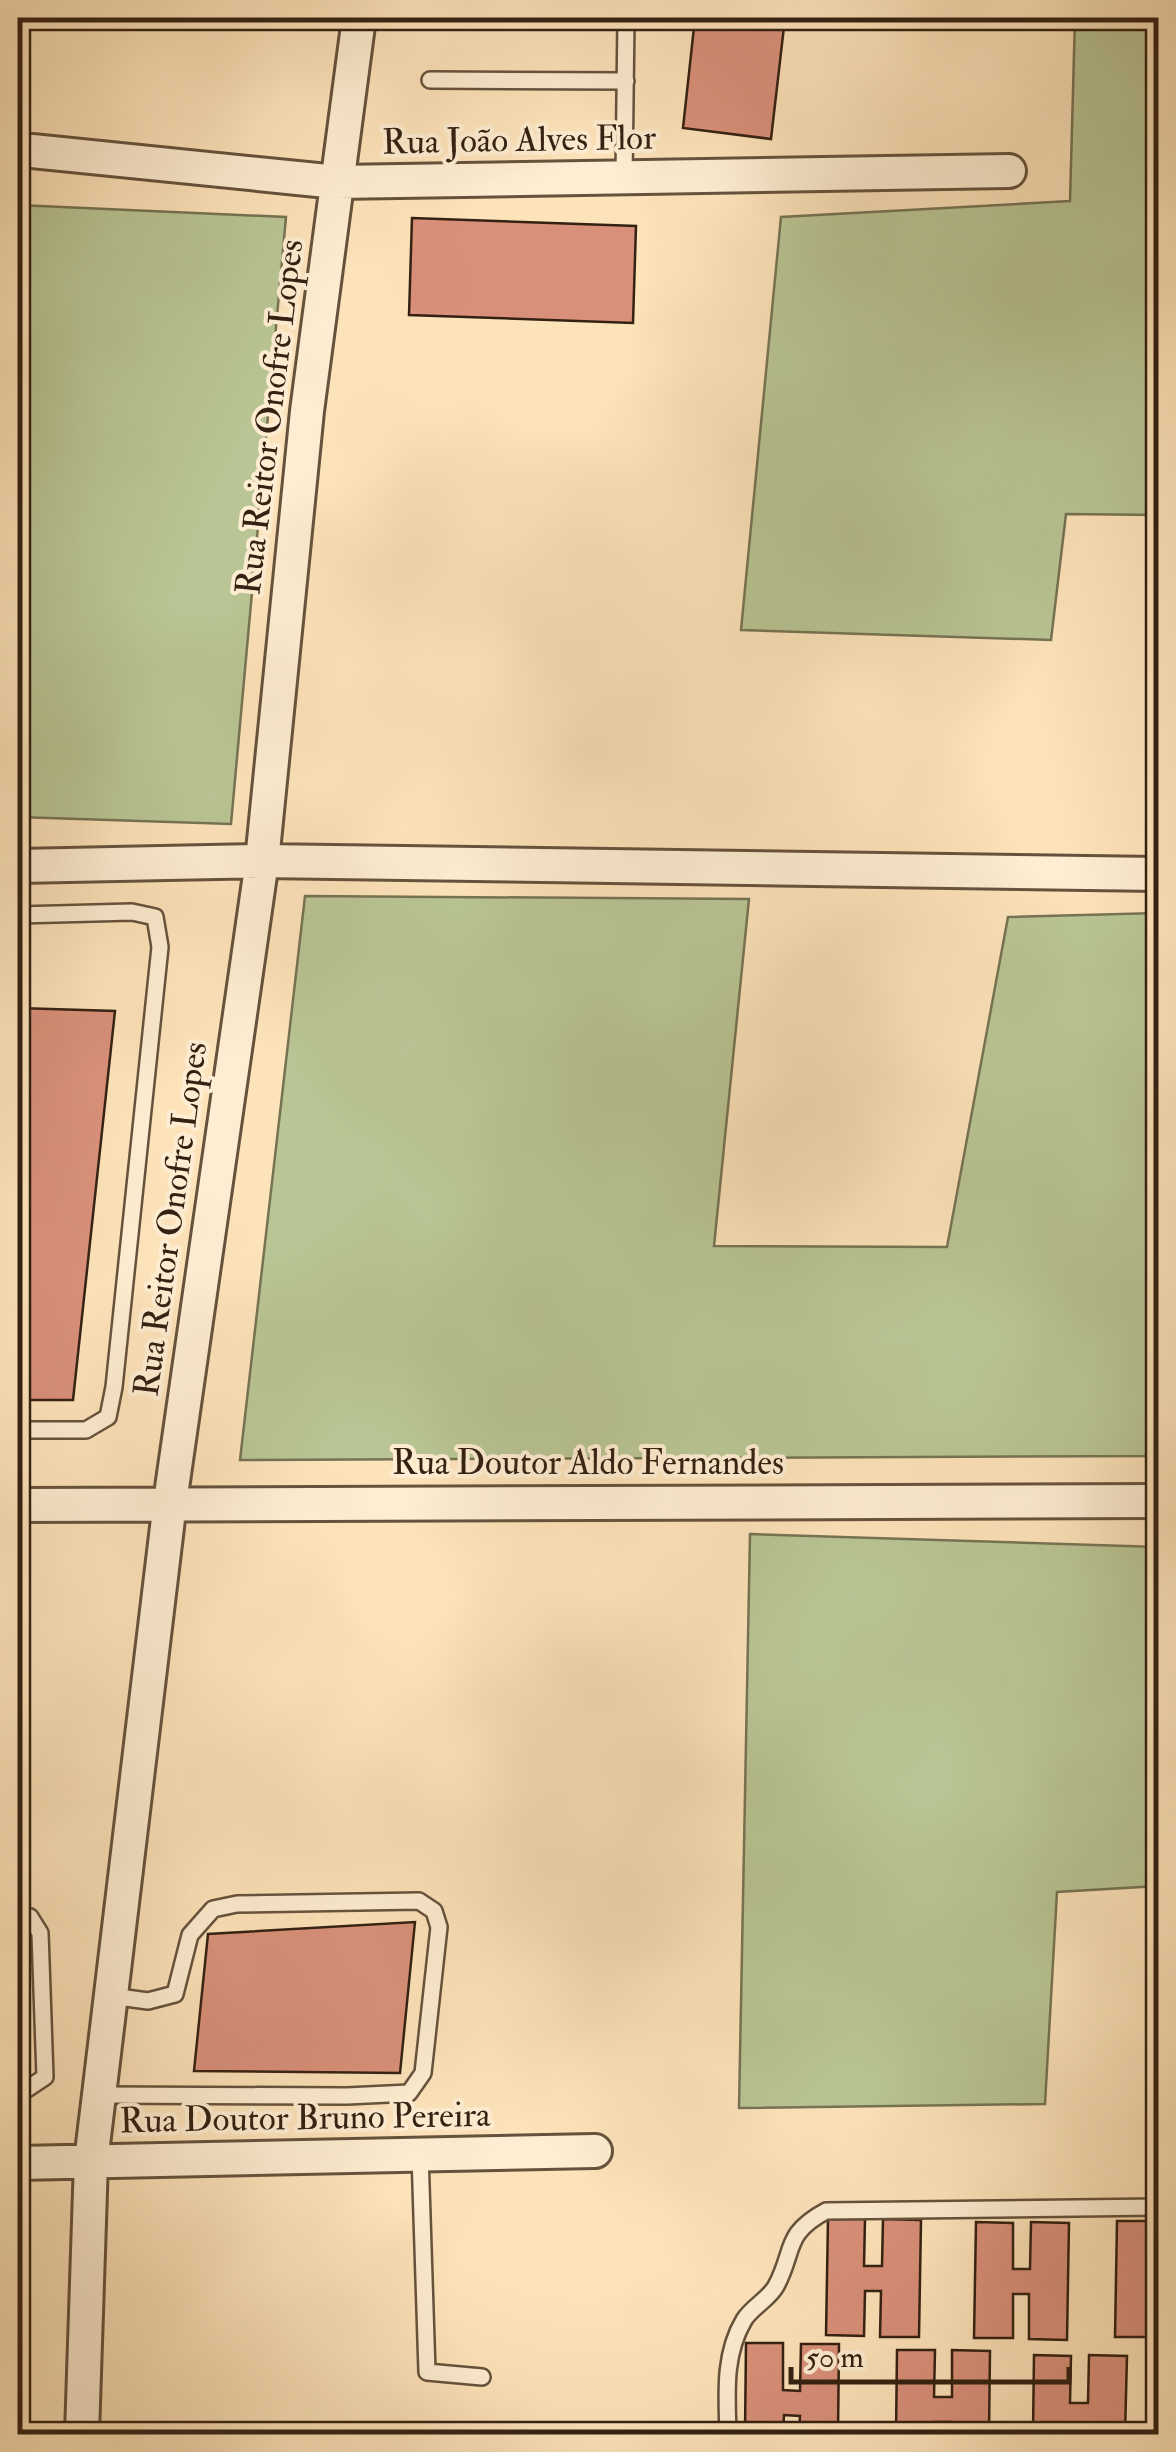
<svg xmlns="http://www.w3.org/2000/svg" width="1176" height="2452" font-family="'IM FELL Double Pica',serif">
<rect width="100%" height="100%" fill="#fde3ba"/>
<filter id="stains"><feTurbulence type="fractalNoise" baseFrequency=".002" numOctaves="4"/><feColorMatrix values="0 0 0 0 .2 0 0 0 0 .09 0 0 0 0 .02 0 0 0 .5 -.17"/></filter>
<radialGradient id="worn" r=".72"><stop offset=".6" stop-color="#630" stop-opacity="0"/><stop offset="1" stop-color="#630" stop-opacity=".3"/></radialGradient>
<path fill="#b9c594" stroke="#767353" stroke-width="2.5" d="M 1075,18 L 1158,18 L 1158,515 L 1066,514 L 1051,640 L 741,630 L 781,217 L 1070,201 Z
M 18,205 L 286,217 L 231,824 L 18,817 Z
M 305,896 L 749,899 L 714,1246 L 947,1247 L 1008,917 L 1158,913 L 1158,1456 L 240,1460 Z
M 750,1534 L 1158,1547 L 1158,1886 L 1057,1892 L 1045,2104 L 739,2108 Z"/>
<path fill="#d9907a" stroke="#342112" stroke-width="2.5" d="M 695,18 L 785,18 L 771,139 L 683,128 Z
M 412,218 L 636,226 L 633,323 L 409,315 Z
M 18,1008 L 115,1011 L 73,1400 L 18,1400 Z
M 415,1922 L 400,2073 L 194,2071 L 208,1934 Z
M 828,2219 L 865,2219 L 864,2266 L 882,2266 L 883,2219 L 921,2220 L 919,2337 L 880,2337 L 881,2291 L 865,2291 L 864,2336 L 826,2335 Z
M 1117,2221 L 1155,2221 L 1154,2268 L 1158,2268 L 1158,2293 L 1154,2293 L 1154,2337 L 1115,2337 Z
M 976,2222 L 1013,2223 L 1013,2269 L 1030,2269 L 1031,2222 L 1069,2223 L 1067,2340 L 1029,2339 L 1029,2294 L 1013,2294 L 1013,2338 L 974,2338 Z
M 746,2343 L 783,2343 L 783,2390 L 800,2391 L 801,2344 L 839,2344 L 838,2434 L 799,2434 L 800,2416 L 784,2415 L 783,2434 L 745,2434 Z
M 897,2350 L 935,2350 L 934,2397 L 952,2397 L 952,2350 L 990,2351 L 989,2434 L 951,2434 L 951,2422 L 935,2422 L 934,2434 L 896,2434 Z
M 1034,2355 L 1071,2356 L 1070,2403 L 1088,2403 L 1089,2355 L 1127,2356 L 1125,2434 L 1087,2434 L 1087,2427 L 1071,2428 L 1071,2434 L 1033,2434 Z"/>
<g fill="none" stroke-linecap="round" stroke-linejoin="round">
<defs>
<path id="service" d="M 430,80 L 626,81
M 624,177 L 626,18
M 18,915 L 132,912 L 155,917 L 160,947 L 114,1387 L 108,1417 L 86,1430 L 18,1430
M 18,1917 L 30,1917 L 40,1933 L 45,2077 L 18,2095
M 99,2095 L 347,2096 L 409,2093 L 423,2073 L 439,1927 L 434,1911 L 419,1901 L 237,1904 L 213,1909 L 190,1935 L 175,1994 L 148,2001 L 111,1996
M 420,2154 L 427,2372 L 482,2377
M 728,2434 C 727,2396 723,2355 744,2320 C 752,2307 769,2299 776,2286 C 795,2251 783,2234 826,2211 L 1158,2207"/>
<path id="minor" d="M 32,151 L 337,182 L 1009,171
M 18,866 L 262,861 L 1158,874
M 18,1505 L 1158,1501
M 18,2163 L 595,2151
M 82,2434 L 91,2161 L 99,2095 L 170,1502 L 262,861 L 307,411 L 359,18"/>
</defs>
<use href="#service" stroke="#66523c" stroke-width="20"/>
<use href="#minor" stroke="#66523c" stroke-width="38"/>
<use href="#service" stroke="#feedd2" stroke-width="15"/>
<use href="#minor" stroke="#feedd2" stroke-width="32"/>
</g>
<g text-anchor="middle" stroke-width="8" stroke-linejoin="round" paint-order="stroke">
<g font-size="35" fill="#342112" stroke="#feedd2">
<text transform="translate(519 139) rotate(-1)" y="12">Rua João Alves Flor</text>
<text transform="translate(269 417) rotate(-83)" y="12">Rua Reitor Onofre Lopes</text>
<text transform="translate(170 1219) rotate(-82)" y="12">Rua Reitor Onofre Lopes</text>
<text x="588" y="1474">Rua Doutor Aldo Fernandes</text>
<text transform="translate(305 2117) rotate(-1)" y="12">Rua Doutor Bruno Pereira</text>
</g>
</g>
<rect width="1176" height="2452" fill="none" stroke="#fde3ba" stroke-width="60"/>
<rect x="20" y="20" width="1136" height="2412" fill="none" stroke="#342112" stroke-width="5"/>
<rect x="30" y="30" width="1116" height="2392" fill="none" stroke="#342112" stroke-width="2.5"/>
<path d="M791 2367v15h278v-15" fill="none" stroke="#342112" stroke-width="5"/>
<text x="806" y="2367" font-size="30" fill="#342112" stroke="#feedd2" stroke-width="8" paint-order="stroke">50 m</text>
<rect width="100%" height="100%" filter="url(#stains)"/>
<rect width="100%" height="100%" fill="url(#worn)"/>
</svg>
